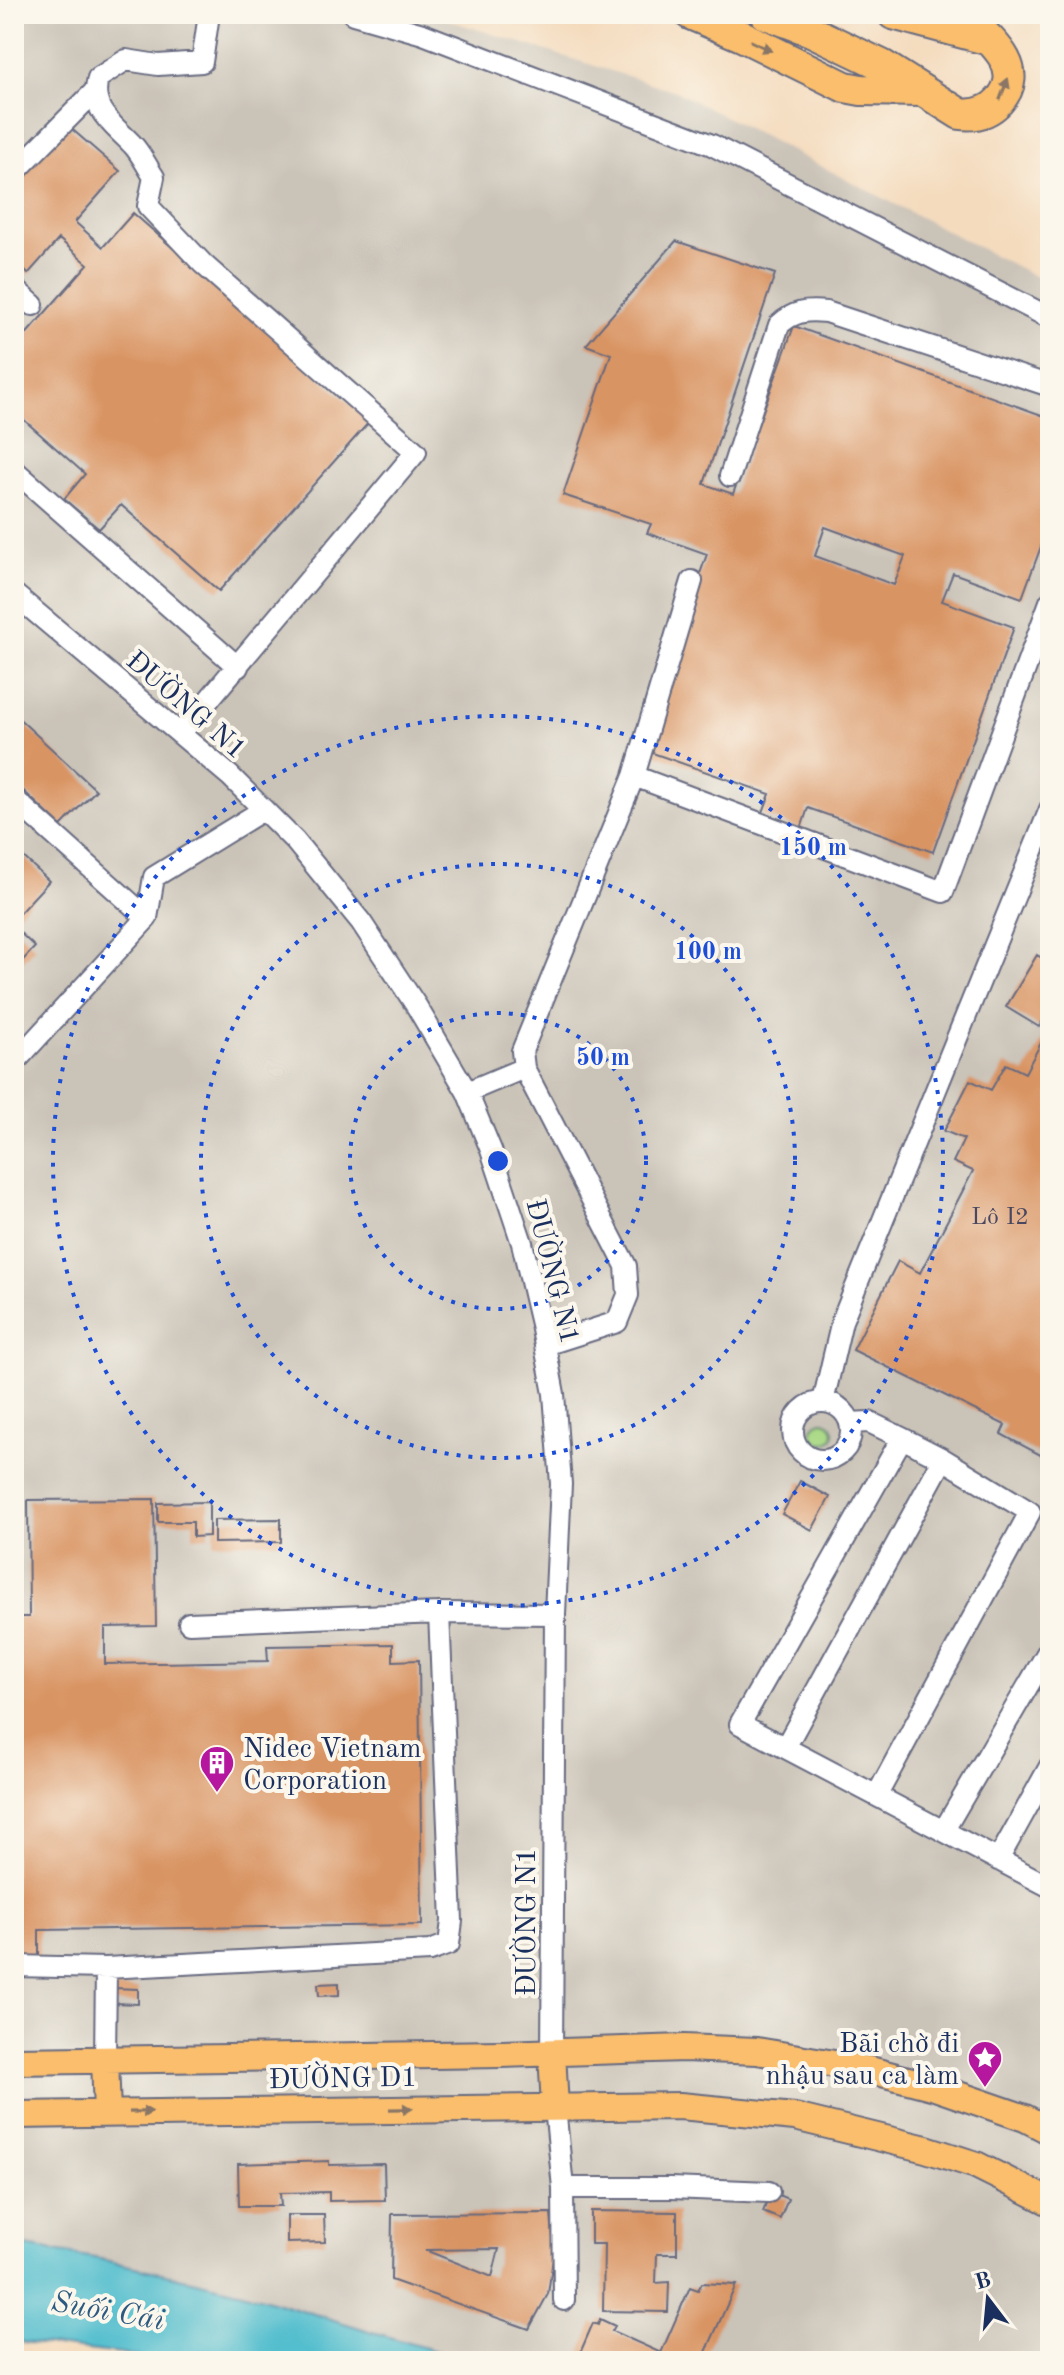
<svg xmlns="http://www.w3.org/2000/svg" width="1064" height="2375" font-family="'Old Standard TT',serif">
<rect width="100%" height="100%" fill="#fbf7ec"/>
<filter id="ink" filterUnits="userSpaceOnUse"><feTurbulence type="fractalNoise" baseFrequency=".0125" numOctaves="2"/><feDisplacementMap in="SourceGraphic" scale="16" xChannelSelector="R" yChannelSelector="G"/><feConvolveMatrix kernelMatrix="1 2 1 2 8 2 1 2 1" color-interpolation-filters="sRGB"/></filter>
<filter id="wash" filterUnits="userSpaceOnUse"><feTurbulence type="fractalNoise" baseFrequency=".006" numOctaves="4" result="noise"/><feDisplacementMap in="SourceGraphic" scale="32" xChannelSelector="R" yChannelSelector="G"/><feGaussianBlur stdDeviation="1.8" result="paint"/><feColorMatrix in="noise" values="0 0 0 0 0 0 0 0 0 0 0 0 0 0 0 0 0 1.4 0 .05"/><feComposite in="paint" operator="in"/></filter>
<g filter="url(#wash)">
<rect width="100%" height="100%" fill="#f4dbbe"/>
<path fill="#cac3b8" d="M 14,14 L 428,14 L 675,91 L 1050,284 L 1050,2361 L 468,2361 L 239,2291 L 100,2259 L 14,2244 Z"/>
<path fill="#aad986" stroke="#628472" stroke-width="2" d="M812 1432a11 11 0 1 1 22 0a11 11 0 1 1-22 0Z"/>
<path fill="#53bece" stroke="#377696" stroke-width="2" d="M 14,2244 L 100,2259 L 239,2291 L 468,2361 L 159,2361 L 129,2355 L 14,2341 Z"/>
<g id="blocks">
<path fill="#d99464" fill-rule="evenodd" d="M 66,124 L 120,171 L 75,222 L 103,247 L 133,213 L 370,421 L 219,591 L 121,505 L 99,529 L 64,499 L 85,474 L 14,411 L 14,348 L 88,264 L 59,239 L 28,274 L 20,266 L 14,273 L 14,183 Z
M 676,241 L 775,274 L 704,484 L 733,494 L 794,326 L 1050,418 L 1050,522 L 1022,598 L 953,573 L 942,601 L 1014,627 L 933,852 L 808,808 L 801,829 L 762,815 L 770,794 L 638,748 L 707,554 L 647,533 L 651,524 L 563,495 L 611,354 L 586,345 ZM 825,527 L 905,556 L 894,585 L 815,556 Z
M 14,714 L 96,790 L 61,826 L 14,782 Z
M 14,848 L 49,881 L 14,919 Z
M 14,927 L 35,947 L 14,970 Z
M 1037,955 L 1050,963 L 1050,1009 L 1039,1027 L 1006,1007 Z
M 1050,1026 L 1050,1460 L 1001,1434 L 1005,1425 L 853,1350 L 898,1261 L 920,1273 L 973,1171 L 953,1162 L 964,1139 L 944,1131 L 970,1080 L 991,1090 L 1006,1064 L 1025,1073 Z
M 800,1481 L 830,1497 L 812,1530 L 782,1514 Z
M 154,1499 L 156,1626 L 105,1627 L 105,1664 L 268,1661 L 267,1646 L 393,1644 L 393,1661 L 419,1660 L 422,1925 L 39,1930 L 39,1960 L 14,1960 L 14,1617 L 29,1617 L 28,1500 Z
M 209,1502 L 209,1536 L 193,1537 L 193,1522 L 158,1522 L 158,1503 Z
M 281,1519 L 281,1542 L 214,1543 L 214,1520 Z
M 339,1983 L 339,1995 L 319,1996 L 318,1984 Z
M 113,1988 L 138,1989 L 138,2004 L 113,2003 Z
M 329,2161 L 329,2165 L 384,2164 L 385,2200 L 329,2201 L 329,2192 L 280,2193 L 281,2206 L 239,2206 L 238,2164 Z
M 771,2192 L 788,2199 L 780,2219 L 763,2212 Z
M 591,2211 L 677,2212 L 677,2254 L 657,2254 L 656,2283 L 669,2282 L 668,2312 L 603,2311 L 604,2244 L 591,2244 Z
M 551,2213 L 554,2251 L 548,2294 L 529,2329 L 391,2280 L 392,2214 ZM 499,2249 L 492,2277 L 425,2250 Z
M 287,2215 L 324,2215 L 325,2242 L 287,2243 Z
M 702,2283 L 736,2285 L 702,2361 L 597,2361 L 580,2353 L 593,2323 L 598,2325 L 600,2319 L 615,2326 L 612,2331 L 661,2353 L 690,2287 L 698,2290 Z"/>
</g>
</g>
<g filter="url(#ink)">
<use href="#blocks" fill-opacity="0" stroke="#676b80" stroke-width="2"/>
<g fill="none" stroke-linecap="round" stroke-linejoin="round">
<defs>
<path id="minor" d="M 353,14 L 423,34 L 712,145 L 1050,318
M 14,173 L 95,91
M 14,288 L 33,305
M 14,470 L 238,667
M 730,476 L 779,325 C 794,311 806,310 826,312 L 1050,386
M 14,594 L 230,776 L 295,841 L 361,922 L 417,1007 L 467,1092 L 491,1150 L 522,1243 L 541,1324 L 554,1394 L 561,1484 L 555,1614 L 552,2053
M 180,734 L 416,452 L 203,264 L 148,206 L 154,177 C 147,167 141,153 132,144 C 113,124 89,110 98,78 L 126,60 L 158,65 L 202,62 L 209,14
M 634,776 L 943,892 L 1050,602
M 14,799 L 147,918
M 14,1063 L 147,918 L 154,877 L 263,810
M 467,1092 L 524,1068
M 545,1345 L 617,1322 L 628,1295 L 626,1266 L 524,1068 L 522,1051 L 634,776 L 692,581
M 823,1402 L 842,1321 L 1050,809
M793 1431a29 29 0 1 1 58 0a29 29 0 1 1-58 0Z
M 850,1423 L 869,1422 L 902,1438 L 943,1459 L 1030,1512 L 877,1795
M 902,1438 L 740,1724 L 1050,1887
M 189,1623 L 439,1613 L 555,1614
M 786,1746 L 943,1459
M 944,1830 L 1050,1648
M 998,1860 L 1050,1766
M 14,1966 L 106,1968 L 430,1951 L 449,1944 L 452,1921 L 439,1613
M 105,2060 L 106,1968
M 555,2107 L 563,2188 L 564,2300
M 563,2188 L 671,2188 L 769,2192"/>
<path id="major" d="M 552,2053 L 555,2107
M 105,2060 L 107,2113
M 14,2061 L 501,2054 L 684,2048 L 757,2051 L 870,2070 L 935,2087 L 1025,2118 L 1050,2131
M 14,2115 L 680,2106 L 795,2117 L 926,2149 L 976,2165 L 1050,2202"/>
<path id="highway" d="M 690,14 L 742,36 L 845,87 L 861,90 L 922,91
M 766,14 L 811,31 L 882,65 L 960,114 C 975,116 988,113 999,101 C 1030,67 985,36 963,14
M 893,14 L 986,39"/>
</defs>
<use href="#minor" stroke="#676b80" stroke-width="24"/>
<use href="#major" stroke="#676b80" stroke-width="30"/>
<use href="#highway" stroke="#676b80" stroke-width="34"/>
<use href="#minor" stroke="#fff" stroke-width="20"/>
<use href="#major" stroke="#fabe6d" stroke-width="26"/>
<use href="#highway" stroke="#fabe6d" stroke-width="30"/>
</g>
<defs><path id="oneway-solid" d="M-6-.8H1V-3.2L6.5 0L1 3.2V.8H-6Z" transform="scale(2)"/></defs>
<g fill="#8a7666">
<use href="#oneway-solid" transform="translate(761 46) rotate(26)"/>
<use href="#oneway-solid" transform="translate(1004 89) rotate(-69)"/>
<use href="#oneway-solid" transform="translate(401 2109) rotate(-1)"/>
<use href="#oneway-solid" transform="translate(141 2112) rotate(-1)"/>
</g>
</g>
<g fill="none" stroke="#1d4ed8" stroke-width="4" stroke-dasharray="4 8">
<circle cx="498" cy="1161" r="148"/>
<circle cx="498" cy="1161" r="297"/>
<circle cx="498" cy="1161" r="445"/>
</g>
<defs>
<symbol id="building-pin" viewBox="-11 -11 22 30"><path d="M0 17L-7.5 6A9.5 9.5 0 1 1 7.5 6Z" fill="#b5179e" stroke="#fbf7ec"/><path d="M-4-6H4V6H1V3H-1V6H-4ZM-2.5-4.3h1.7v1.8h-1.7ZM.8-4.3h1.7v1.8H.8ZM-2.5-1h1.7V.8h-1.7ZM.8-1h1.7V.8H.8Z" fill="#fff"/></symbol>
<symbol id="sight-pin" viewBox="-11 -11 22 30"><path d="M0 17L-7.5 6A9.5 9.5 0 1 1 7.5 6Z" fill="#b5179e" stroke="#fbf7ec"/><path d="M0-6L1.8-2.2L6-1.7L2.9 1.2L3.7 5.4L0 3.3L-3.7 5.4L-2.9 1.2L-6-1.7L-1.8-2.2Z" fill="#fff"/></symbol>
</defs>
<g fill-rule="evenodd">
<use href="#building-pin" x="197" y="1743" width="40" height="54"/>
<use href="#sight-pin" x="965" y="2038" width="40" height="54"/>
</g>
<g text-anchor="middle" stroke-width="8" stroke-linejoin="round" paint-order="stroke">
<g font-size="24" fill="#4a4860">
<text x="1000" y="1224">Lô I2</text>
</g>
<g font-size="28" fill="#1b2f5e" stroke="#fbf7ec">
<text transform="translate(187 704) rotate(41)" y="10">ĐƯỜNG N1</text>
<text transform="translate(554 1271) rotate(76)" y="10">ĐƯỜNG N1</text>
<text transform="translate(525 1922) rotate(-90)" y="10">ĐƯỜNG N1</text>
<text transform="translate(343 2077) rotate(-1)" y="10">ĐƯỜNG D1</text>
</g>
<g font-size="28" fill="#1b2f5e" stroke="#fbf7ec" text-anchor="start">
<text x="243" y="1757">Nidec Vietnam<tspan x="243" dy="32">Corporation</tspan></text>
<text x="959" y="2052" text-anchor="end">Bãi chờ đi<tspan x="959" dy="32">nhậu sau ca làm</tspan></text>
</g>
<g font-size="30" font-style="italic" fill="#2c5a80" stroke="#fbf7ec">
<text transform="translate(108 2310) rotate(10)" y="10">Suối Cái</text>
</g>
</g>
<circle cx="498" cy="1161" r="12" fill="#1d4ed8" stroke="#fbf7ec" stroke-width="4"/>
<g font-size="24" text-anchor="middle" font-weight="bold" fill="#1d4ed8" stroke="#fbf7ec" stroke-width="8" stroke-linejoin="round" paint-order="stroke">
<text x="813" y="855">150 m</text>
<text x="708" y="959">100 m</text>
<text x="603" y="1065">50 m</text>
</g>
<rect width="1064" height="2375" fill="none" stroke="#fbf7ec" stroke-width="48"/>
<g transform="translate(988 2299) rotate(344)" stroke="#fbf7ec" stroke-width="6" paint-order="stroke">
<path d="M0-6L14 30L0 20L-14 30Z" fill="#1b2f5e"/>
<text y="-12" font-size="22" font-weight="bold" text-anchor="middle" fill="#1b2f5e">B</text>
</g>
</svg>
